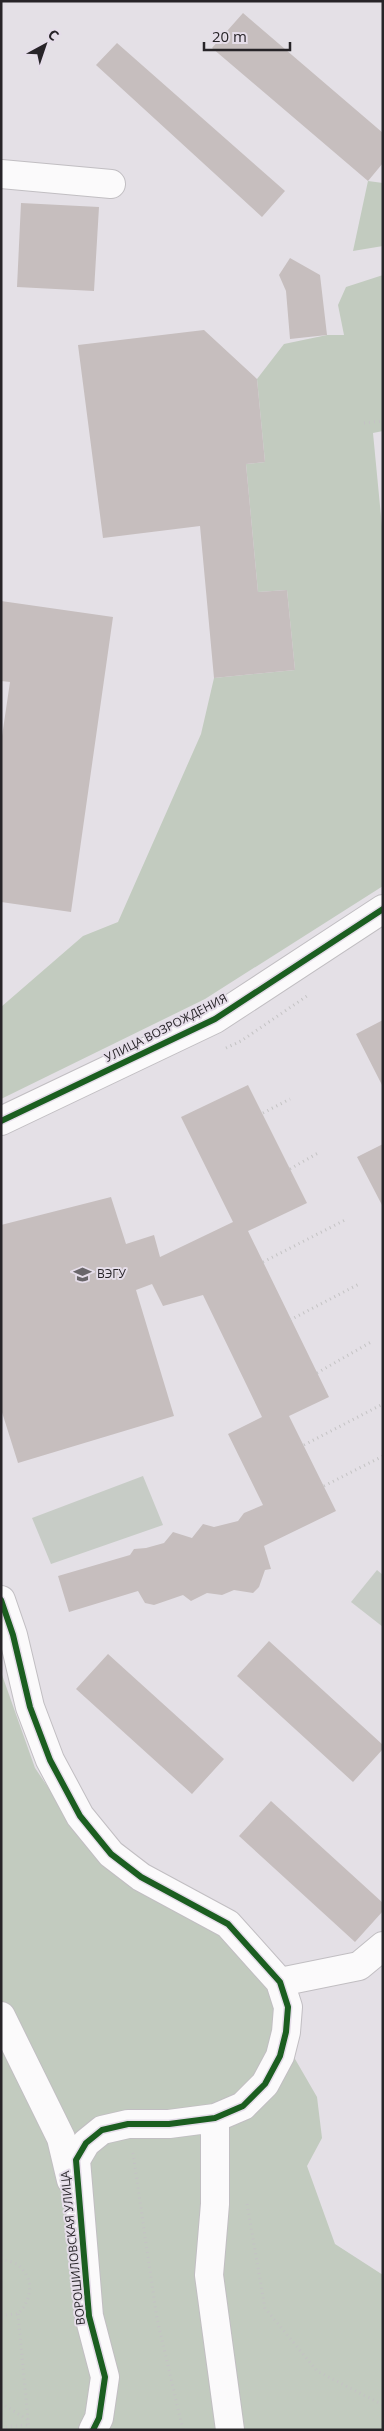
<svg xmlns="http://www.w3.org/2000/svg" width="384" height="2431" font-family="'Open Sans',sans-serif">
<rect width="100%" height="100%" fill="#e4e0e6"/>
<path fill="#c7ccc6" d="M 143,1476 L 163,1525 L 51,1564 L 32,1518 Z
M 377,1570 L 383,1575 L 383,1627 L 351,1602 Z"/>
<path fill="#c2cbbf" d="M 368,181 L 383,183 L 383,246 L 353,251 Z
M 383,275 L 383,431 L 373,433 L 383,537 L 383,886 L 205,999 L 1,1099 L 1,1007 L 83,936 L 118,922 L 201,734 L 214,678 L 295,670 L 287,590 L 258,592 L 246,464 L 265,462 L 257,379 L 284,344 L 327,335 L 344,335 L 338,305 L 346,287 Z
M 1,1672 L 35,1768 L 75,1827 L 185,1903 L 293,1993 L 291,2052 L 317,2097 L 322,2138 L 307,2166 L 335,2244 L 383,2275 L 383,2430 L 1,2430 Z"/>
<path fill="#c6bebe" d="M 243,13 L 383,133 L 383,163 L 368,181 L 212,48 Z
M 117,43 L 285,191 L 262,217 L 96,65 Z
M 21,203 L 99,207 L 94,291 L 17,287 Z
M 290,258 L 320,275 L 327,335 L 290,339 L 286,291 L 279,275 Z
M 204,330 L 257,379 L 265,462 L 246,464 L 258,592 L 287,590 L 295,670 L 214,678 L 200,526 L 103,538 L 78,345 Z
M 1,601 L 113,617 L 71,912 L 1,902 L 1,743 L 10,682 L 1,681 Z
M 383,1020 L 383,1087 L 356,1034 Z
M 248,1085 L 307,1203 L 248,1231 L 329,1397 L 289,1416 L 336,1511 L 264,1546 L 271,1569 L 265,1570 L 259,1587 L 253,1593 L 234,1590 L 222,1595 L 207,1593 L 191,1601 L 183,1595 L 154,1605 L 145,1603 L 138,1591 L 69,1612 L 58,1576 L 130,1555 L 134,1549 L 146,1548 L 164,1543 L 173,1532 L 192,1538 L 203,1524 L 214,1527 L 238,1521 L 244,1513 L 263,1505 L 228,1434 L 262,1417 L 203,1295 L 163,1306 L 152,1284 L 136,1290 L 174,1416 L 18,1463 L 1,1409 L 1,1225 L 111,1197 L 126,1244 L 154,1235 L 160,1257 L 233,1222 L 181,1117 Z
M 383,1144 L 383,1207 L 357,1157 Z
M 269,1641 L 383,1745 L 383,1749 L 353,1782 L 237,1676 Z
M 108,1654 L 224,1759 L 192,1794 L 76,1689 Z
M 271,1801 L 383,1903 L 383,1911 L 355,1942 L 239,1836 Z"/>
<g fill="none" stroke-linecap="round" stroke-linejoin="round">
<defs>
<path id="minor" d="M 1,174 L 111,184
M 1,1121 L 215,1019 L 383,909
M 1,1600 L 13,1635 L 30,1707 L 50,1760 L 80,1816 L 111,1854 L 141,1877 L 228,1924 L 280,1982 L 288,2007 L 286,2032 L 280,2056 L 265,2084 L 243,2106 L 215,2118 L 169,2124 L 128,2124 L 102,2130 L 86,2143 L 76,2160 L 89,2316 L 105,2377 L 99,2418 L 93,2430
M 280,1982 L 359,1966 L 383,1946
M 1,2016 L 61,2138 L 71,2180
M 215,2118 L 215,2204 L 209,2275 L 230,2430"/>
</defs>
<use href="#minor" stroke="#c1bec2" stroke-width="30"/>
<path stroke="#c4c3c4" stroke-width="3" stroke-dasharray="1 4" stroke-linecap="butt" d="M 364,423 L 383,421
M 226,1048 L 241,1041 L 307,996
M 263,1113 L 290,1099
M 290,1169 L 318,1153
M 263,1262 L 345,1220
M 290,1320 L 359,1284
M 317,1373 L 371,1342
M 304,1445 L 381,1405
M 324,1486 L 383,1456
M 133,2153 L 157,2319 L 183,2430
M 247,2204 L 265,2308 L 317,2371 L 383,2405
M 1,2245 L 2,2260
M 18,2314 L 29,2430
M 1,2315 L 18,2314 C 32,2300 35,2279 18,2265 C 14,2262 7,2261 3,2259
M 1,2403 L 28,2420
M 1,2427 L 29,2425"/>
<use href="#minor" stroke="#fbfafb" stroke-width="28"/>
<defs>
<path id="cycleway" d="M 1,1121 L 215,1019 L 383,909
M 1,1600 L 13,1635 L 30,1707 L 50,1760 L 80,1816 L 111,1854 L 141,1877 L 228,1924 L 280,1982 L 288,2007 L 286,2032 L 280,2056 L 265,2084 L 243,2106 L 215,2118 L 169,2124 L 128,2124 L 102,2130 L 86,2143 L 76,2160 L 89,2316 L 105,2377 L 99,2418 L 93,2430"/>
</defs>
<use href="#cycleway" stroke="#e5dde9" stroke-width="9"/>
<use href="#cycleway" stroke="#1b5e20" stroke-width="6"/>
</g>
<defs>
<symbol id="university-bare" viewBox="-9 -9 18 18"><path d="M0-5L7-2L0 1L-7-2ZM-4 1L0 2.5L4 1V4Q0 6-4 4Z" fill="#69666a" stroke="#e5dde9" stroke-width="2.5" paint-order="stroke"/></symbol>
</defs>
<g fill-rule="evenodd">
<use href="#university-bare" x="70" y="1262" width="25" height="25"/>
</g>
<g text-anchor="middle" stroke-width="4" stroke-linejoin="round" paint-order="stroke">
<g font-size="12" fill="#272428" stroke="#e5dde9">
<text transform="translate(166 1028) rotate(-27)" y="4">УЛИЦА ВОЗРОЖДЕНИЯ</text>
<text transform="translate(73 2248) rotate(-96)" y="4">ВОРОШИЛОВСКАЯ УЛИЦА</text>
</g>
<g font-size="12" fill="#272428" stroke="#e5dde9" text-anchor="start">
<text x="97" y="1278">ВЭГУ</text>
</g>
</g>
<rect width="384" height="2431" fill="none" stroke="#272428" stroke-width="5"/>
<g transform="translate(45 45) rotate(40)" stroke="#e5dde9" stroke-width="4" paint-order="stroke">
<path d="M0-4L9 19L0 12L-9 19Z" fill="#272428"/>
<text y="-8" font-size="14" font-weight="bold" text-anchor="middle" fill="#272428">С</text>
</g>
<path d="M204 42v8h86v-8" fill="none" stroke="#272428" stroke-width="2.5"/>
<text x="212" y="42" font-size="15" fill="#272428" stroke="#e5dde9" stroke-width="4" paint-order="stroke">20 m</text>
</svg>
